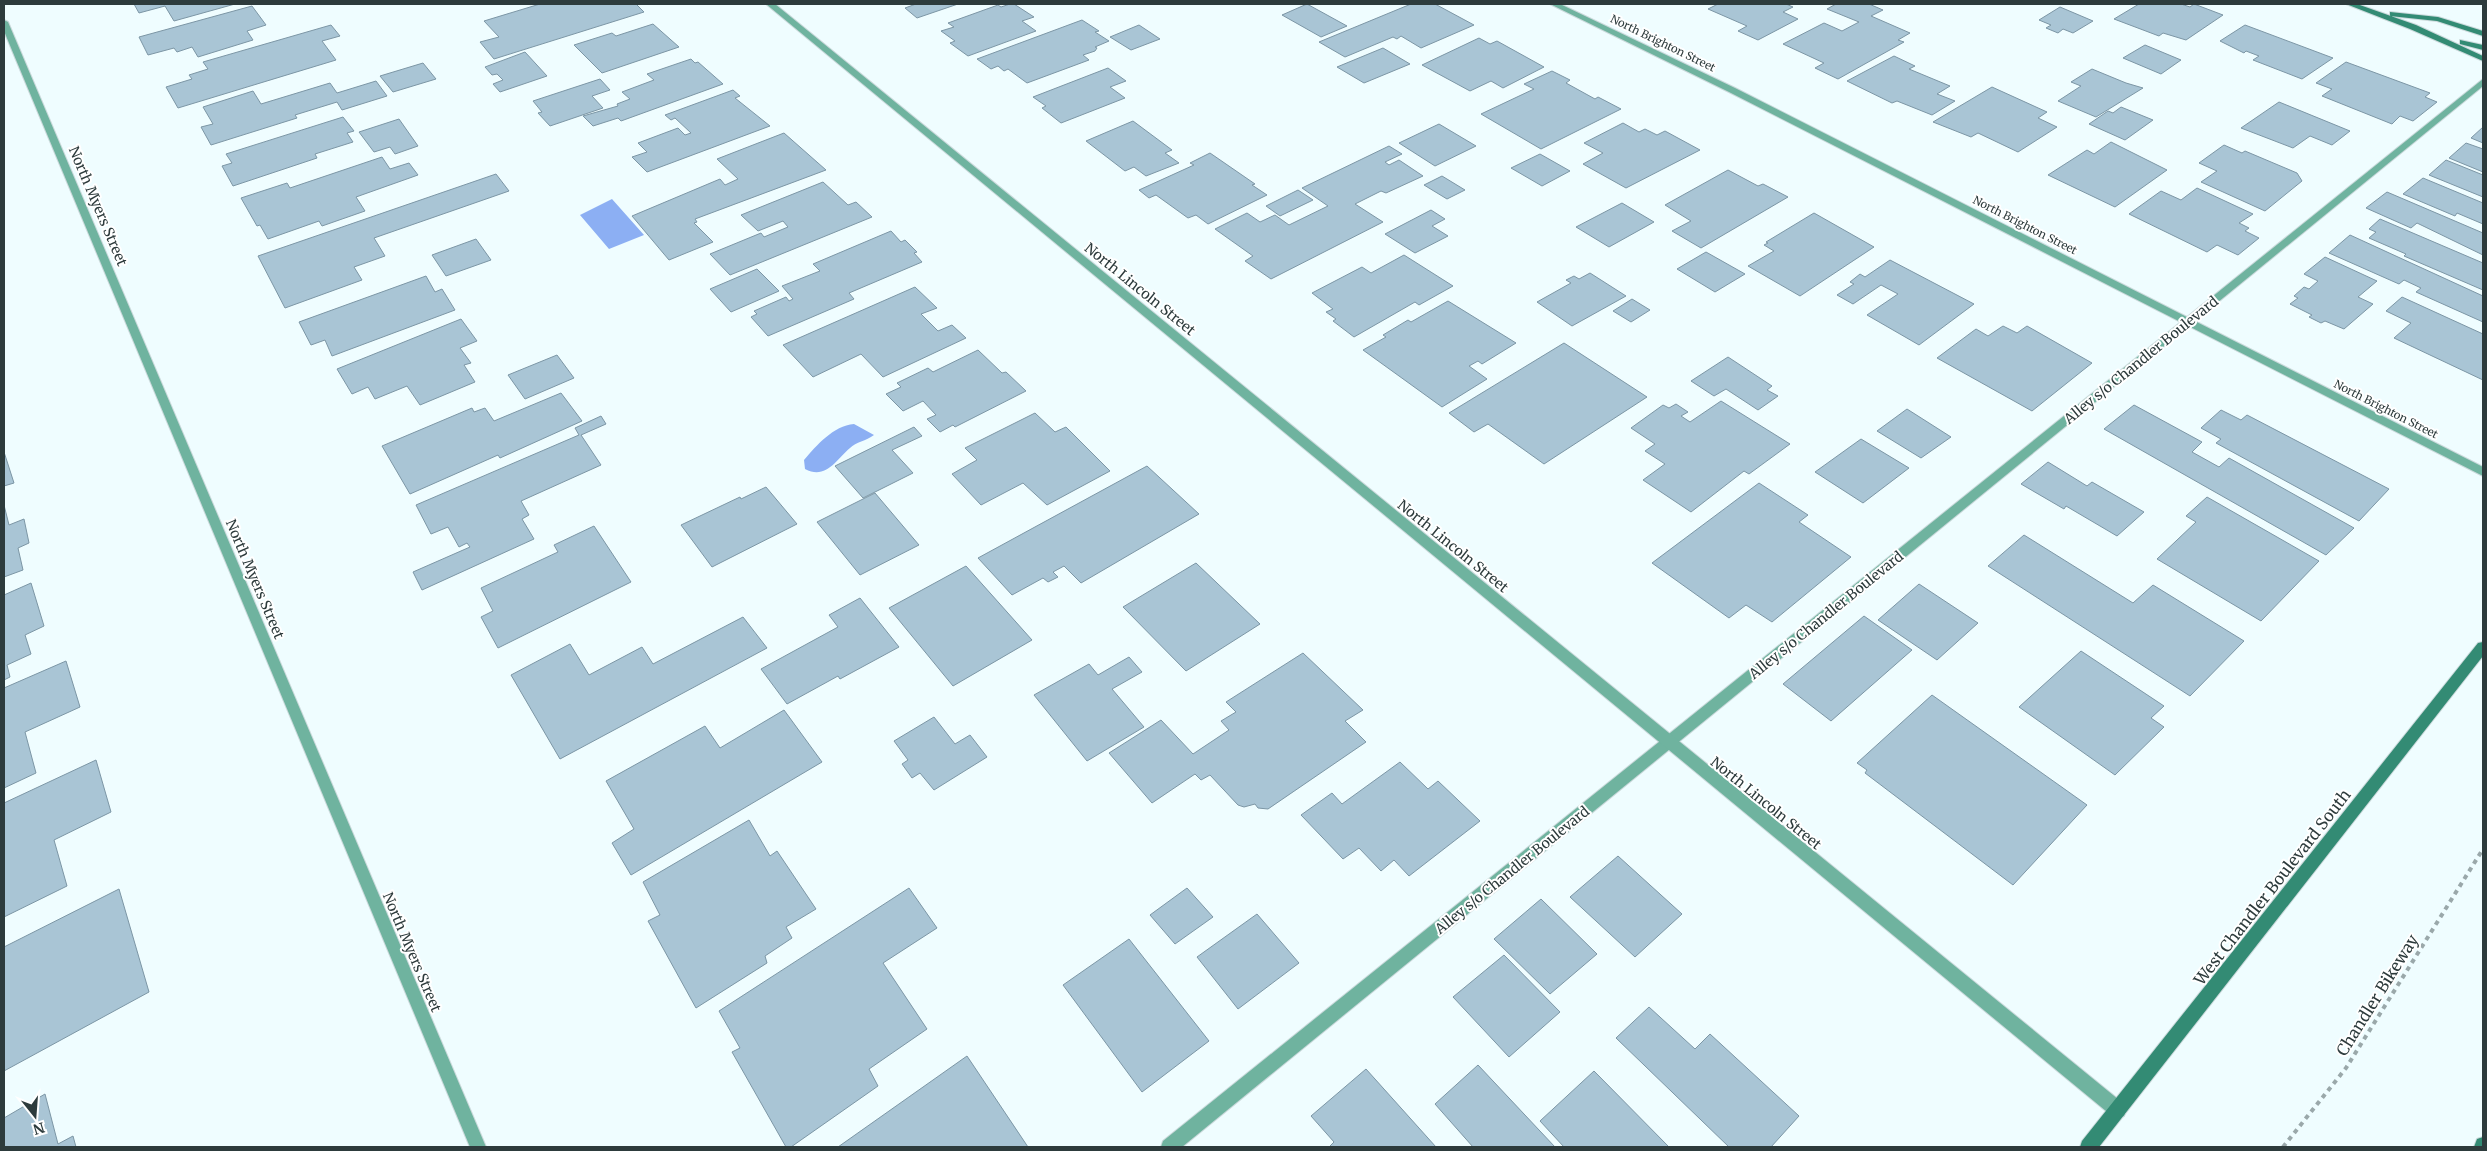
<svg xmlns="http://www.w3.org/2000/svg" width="2487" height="1151" font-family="Merriweather,serif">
<rect width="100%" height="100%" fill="#effdff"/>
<path fill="#8caff3" d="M 612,199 L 644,235 L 609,249 L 580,215 Z
M 854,424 L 874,435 C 866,441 856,442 850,448 C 836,460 826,480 805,469 L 804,460 C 817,445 833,426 854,424 Z"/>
<path fill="#a9c5d5" stroke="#7c96a5" d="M 134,4 L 235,4 L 174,21 L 165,6 L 139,13 Z
M 540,4 L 636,4 L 644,12 L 494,59 L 480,42 L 499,37 L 484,21 Z
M 916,4 L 958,4 L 917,18 L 905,8 Z
M 1010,4 L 1014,4 L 1034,17 L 1022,21 L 1036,31 L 968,56 L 950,43 L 955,41 L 941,31 L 954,27 L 948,23 L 998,5 L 1001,7 Z
M 1307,4 L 1347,26 L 1321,37 L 1282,15 Z
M 1411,4 L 1435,4 L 1474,25 L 1421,48 L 1401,36 L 1397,39 L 1393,37 L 1345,57 L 1319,42 Z
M 1718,4 L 1786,4 L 1793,7 L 1783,12 L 1798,19 L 1758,40 L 1738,31 L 1747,26 L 1708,9 Z
M 1836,4 L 1869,4 L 1883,10 L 1871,16 L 1910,33 L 1898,40 L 1904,42 L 1838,79 L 1815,68 L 1824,63 L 1783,44 L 1824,23 L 1842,31 L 1859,22 L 1827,9 Z
M 2139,4 L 2181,4 L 2190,7 L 2194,4 L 2223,15 L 2186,40 L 2163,33 L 2159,36 L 2114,19 Z
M 252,6 L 266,25 L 247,31 L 253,40 L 198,57 L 192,47 L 177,52 L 174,48 L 148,55 L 139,37 Z
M 2060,7 L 2093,21 L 2073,33 L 2063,29 L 2058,33 L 2046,28 L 2051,25 L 2039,20 Z
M 1082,20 L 1099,31 L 1095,32 L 1109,41 L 1095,47 L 1097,48 L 1095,51 L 1083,55 L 1089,60 L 1027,83 L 1008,69 L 1004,71 L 998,66 L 991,69 L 977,59 Z
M 653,24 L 679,47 L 602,73 L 574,45 L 612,33 L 616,36 Z
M 331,25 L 340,36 L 322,41 L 336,60 L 178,108 L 166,87 L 192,79 L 189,75 L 208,69 L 203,62 Z
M 1139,25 L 1160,39 L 1131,50 L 1110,37 Z
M 2245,25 L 2333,58 L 2302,79 L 2253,60 L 2259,56 L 2246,51 L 2244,53 L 2220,41 Z
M 1479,38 L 1490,44 L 1497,41 L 1544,67 L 1503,88 L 1491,81 L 1470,91 L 1422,65 Z
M 2145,45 L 2181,60 L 2161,74 L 2123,58 Z
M 1383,48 L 1410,64 L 1364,83 L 1337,67 Z
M 525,52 L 547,76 L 500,92 L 493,84 L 503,80 L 497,74 L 492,75 L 485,67 Z
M 1894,56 L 1915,66 L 1909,69 L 1950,86 L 1937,94 L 1955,101 L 1932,115 L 1897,101 L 1892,103 L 1847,81 Z
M 691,59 L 695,63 L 698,62 L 723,84 L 621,121 L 618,118 L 593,126 L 583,116 L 618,106 L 617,104 L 630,99 L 622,92 L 654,80 L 647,74 Z
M 2346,62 L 2430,93 L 2425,97 L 2437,102 L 2413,121 L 2400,116 L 2392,124 L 2322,96 L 2332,89 L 2316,83 Z
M 423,63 L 436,79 L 393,92 L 380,76 Z
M 1108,68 L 1126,81 L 1110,87 L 1125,98 L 1061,123 L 1042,108 L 1046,106 L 1033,97 Z
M 2092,69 L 2126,83 L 2143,88 L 2096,117 L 2058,101 L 2081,86 L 2071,82 Z
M 1552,71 L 1570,80 L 1566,83 L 1595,99 L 1598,97 L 1621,109 L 1541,149 L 1481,114 L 1534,89 L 1524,84 Z
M 600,79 L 610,90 L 592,96 L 603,108 L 550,126 L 538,113 L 542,112 L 533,101 Z
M 376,81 L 387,96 L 342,110 L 337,102 L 295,115 L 297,118 L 211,145 L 201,127 L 213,124 L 203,107 L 253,91 L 261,104 L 330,83 L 337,93 Z
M 1992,87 L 2047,112 L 2038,118 L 2057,127 L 2018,152 L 1978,133 L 1971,137 L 1933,122 Z
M 733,90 L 740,96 L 735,98 L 770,126 L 647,172 L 632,157 L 647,152 L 638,143 L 678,128 L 685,135 L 691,133 L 675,118 L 671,120 L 665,115 Z
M 2279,102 L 2350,131 L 2332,145 L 2310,136 L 2293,148 L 2241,128 Z
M 2121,107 L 2153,120 L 2125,140 L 2089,124 L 2108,111 L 2113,113 Z
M 343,117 L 354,131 L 347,133 L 353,142 L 315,154 L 317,158 L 233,186 L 222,166 L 232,163 L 226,154 Z
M 399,119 L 418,146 L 395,154 L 390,147 L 374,152 L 359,132 Z
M 1133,121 L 1172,150 L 1165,153 L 1179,163 L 1146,176 L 1134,167 L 1125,171 L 1086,141 Z
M 1623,123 L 1639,132 L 1645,129 L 1657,135 L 1665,131 L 1700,150 L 1626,188 L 1583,164 L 1603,153 L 1584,143 Z
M 1439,124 L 1476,146 L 1435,166 L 1399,143 Z
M 2483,127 L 2483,143 L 2471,138 Z
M 784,133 L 826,170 L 695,219 L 697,222 L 694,223 L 713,242 L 669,260 L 632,216 L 720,179 L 725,185 L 738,179 L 717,159 Z
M 2111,142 L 2167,170 L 2115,207 L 2048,175 L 2087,150 L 2094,154 Z
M 2466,143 L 2483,149 L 2483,172 L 2449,158 Z
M 2224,145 L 2242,153 L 2245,151 L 2297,173 L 2302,181 L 2265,211 L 2201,182 L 2217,171 L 2199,163 Z
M 1389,146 L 1402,154 L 1385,162 L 1389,165 L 1399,160 L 1423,176 L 1386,193 L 1381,191 L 1355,204 L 1383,222 L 1271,279 L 1245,261 L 1253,256 L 1215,229 L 1247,213 L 1260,222 L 1275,215 L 1289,225 L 1328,206 L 1302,188 Z
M 1210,153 L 1255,184 L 1252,185 L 1267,195 L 1208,224 L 1196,215 L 1188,218 L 1156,195 L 1149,198 L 1139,190 L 1194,165 L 1190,163 Z
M 1540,154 L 1570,171 L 1542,186 L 1511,168 Z
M 382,157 L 390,169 L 409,163 L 418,175 L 356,197 L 365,211 L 322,226 L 319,221 L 268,239 L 260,225 L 257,226 L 241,198 L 287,183 L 290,188 Z
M 2446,160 L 2483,175 L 2483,197 L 2429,175 Z
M 1728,170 L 1758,186 L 1763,184 L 1788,197 L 1701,248 L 1672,231 L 1691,221 L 1665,205 Z
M 496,174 L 509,191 L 374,238 L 385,256 L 354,267 L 362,280 L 285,308 L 258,256 Z
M 1442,176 L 1465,190 L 1447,199 L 1424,185 Z
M 2423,178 L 2483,203 L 2483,224 L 2457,213 L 2455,216 L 2403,194 Z
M 823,182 L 848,205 L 856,202 L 872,217 L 730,275 L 710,254 L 761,233 L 764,237 L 788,227 L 783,221 L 758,231 L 741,215 Z
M 2197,188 L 2253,214 L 2239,223 L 2249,228 L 2245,231 L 2259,238 L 2238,255 L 2217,245 L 2207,252 L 2129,214 L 2161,191 L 2181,200 Z
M 1298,190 L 1313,200 L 1280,216 L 1266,206 Z
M 2387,192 L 2483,233 L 2483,255 L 2417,223 L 2411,228 L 2366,208 Z
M 1622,203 L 1654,222 L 1609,247 L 1576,227 Z
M 1431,210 L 1445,219 L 1432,226 L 1448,236 L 1415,253 L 1385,234 Z
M 1814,213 L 1874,247 L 1800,296 L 1748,266 L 1774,251 L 1764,245 L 1768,243 L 1766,242 Z
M 2380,219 L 2483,263 L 2483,290 L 2404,256 L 2406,254 L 2369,238 L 2376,232 L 2369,229 Z
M 891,231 L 901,242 L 905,240 L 917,252 L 914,253 L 922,262 L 849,293 L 854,299 L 768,336 L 751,317 L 757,314 L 754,311 L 786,297 L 789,301 L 793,299 L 782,286 L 820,271 L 813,264 Z
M 2350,235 L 2483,296 L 2483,322 L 2416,292 L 2421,288 L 2404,280 L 2399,284 L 2329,253 Z
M 476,239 L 491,260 L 446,276 L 432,255 Z
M 1706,252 L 1745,274 L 1715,292 L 1677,269 Z
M 1404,255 L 1453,286 L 1419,305 L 1415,302 L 1354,337 L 1333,321 L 1336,319 L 1326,312 L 1333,309 L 1312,293 L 1362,267 L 1371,273 Z
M 2325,257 L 2377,281 L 2358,297 L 2373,304 L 2344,329 L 2325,321 L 2321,323 L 2309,317 L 2312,315 L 2290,304 L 2298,298 L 2294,296 L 2304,287 L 2309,289 L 2318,281 L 2304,274 Z
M 1890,260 L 1974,304 L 1919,345 L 1867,315 L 1898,294 L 1881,285 L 1853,304 L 1837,295 L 1854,284 L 1850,282 L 1860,274 L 1865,277 Z
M 757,269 L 779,291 L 731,312 L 710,289 Z
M 1590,273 L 1626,296 L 1572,326 L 1537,302 L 1571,283 L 1566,280 L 1574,276 L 1579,279 Z
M 426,276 L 435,292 L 442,289 L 455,310 L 332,356 L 325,340 L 311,345 L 299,322 Z
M 915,287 L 937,308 L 921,314 L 938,331 L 952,325 L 966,338 L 883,377 L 861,354 L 813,377 L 783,345 Z
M 2402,297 L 2483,334 L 2483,380 L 2394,338 L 2411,323 L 2386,311 Z
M 1632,299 L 1650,310 L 1631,322 L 1613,311 Z
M 1448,301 L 1516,343 L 1482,364 L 1478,361 L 1469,366 L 1487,379 L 1442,407 L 1363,350 L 1386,337 L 1383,335 L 1408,320 L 1411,322 Z
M 461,319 L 477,341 L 460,348 L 471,363 L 464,365 L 475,382 L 420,405 L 407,386 L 375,399 L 368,387 L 352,394 L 337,369 Z
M 2003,326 L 2017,333 L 2027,326 L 2092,363 L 2032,411 L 1937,358 L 1976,329 L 1988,336 Z
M 1564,343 L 1647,397 L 1544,464 L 1488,424 L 1474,432 L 1449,413 Z
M 978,350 L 1002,373 L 1006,372 L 1026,391 L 955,427 L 953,425 L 940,432 L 927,419 L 936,415 L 923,401 L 903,411 L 886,394 L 901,387 L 897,383 L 928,368 L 933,372 Z
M 557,355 L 574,378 L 525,399 L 508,375 Z
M 1728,357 L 1772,386 L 1767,390 L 1778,396 L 1758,410 L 1726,389 L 1714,396 L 1691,381 Z
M 561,393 L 582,421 L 500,458 L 498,455 L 410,494 L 382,446 L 472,408 L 474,412 L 485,408 L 494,421 Z
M 1721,401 L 1790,444 L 1749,474 L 1744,471 L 1691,512 L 1643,480 L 1665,464 L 1645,451 L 1655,444 L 1631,428 L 1663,405 L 1669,408 L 1676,404 L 1688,412 L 1681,416 L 1690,422 Z
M 2134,405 L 2202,442 L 2192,452 L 2219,467 L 2229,458 L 2354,528 L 2326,555 L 2104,429 Z
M 1907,409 L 1951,437 L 1921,458 L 1877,431 Z
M 2221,410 L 2241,420 L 2247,415 L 2389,489 L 2359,521 L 2216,443 L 2221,439 L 2201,428 Z
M 1035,413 L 1055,432 L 1066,427 L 1110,471 L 1047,505 L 1023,483 L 981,505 L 952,474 L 977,460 L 965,448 Z
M 601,416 L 606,424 L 581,435 L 601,465 L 521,501 L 529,515 L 522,519 L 534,539 L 422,590 L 413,572 L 470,547 L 467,543 L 459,547 L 448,527 L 431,534 L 416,505 L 579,435 L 575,428 Z
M 914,427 L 922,436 L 892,450 L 913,473 L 863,498 L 835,466 Z
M 1861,439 L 1909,468 L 1863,503 L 1815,472 Z
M 4,452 L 14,483 L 4,486 Z
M 2048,462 L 2087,486 L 2092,482 L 2144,512 L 2117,536 L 2066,506 L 2064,509 L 2021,484 Z
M 1147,466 L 1199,514 L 1081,583 L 1064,566 L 1053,572 L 1058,577 L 1048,582 L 1043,578 L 1012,595 L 978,558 Z
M 1759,483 L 1808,515 L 1799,522 L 1851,557 L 1772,622 L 1746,605 L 1729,618 L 1652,563 Z
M 766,487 L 797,524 L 712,567 L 681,525 L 740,497 L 741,499 Z
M 875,493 L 919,545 L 860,575 L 817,522 Z
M 2207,497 L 2319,561 L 2261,621 L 2157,559 L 2196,522 L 2186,516 Z
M 4,505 L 9,525 L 24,519 L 29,543 L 18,548 L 23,570 L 4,577 Z
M 594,526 L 631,582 L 498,648 L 481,617 L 493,611 L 481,588 L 558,552 L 554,545 Z
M 2024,535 L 2133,603 L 2153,585 L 2244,641 L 2190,696 L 1988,566 Z
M 1196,563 L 1260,624 L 1186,671 L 1123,607 Z
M 966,566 L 1032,640 L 953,686 L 889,608 Z
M 31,583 L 44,626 L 25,635 L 31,654 L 7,665 L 10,677 L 4,680 L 4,595 Z
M 1919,584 L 1978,623 L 1937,660 L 1878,620 Z
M 860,598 L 899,647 L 840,679 L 838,676 L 787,704 L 761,669 L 838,627 L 829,615 Z
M 1864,616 L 1912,650 L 1831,721 L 1783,684 Z
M 743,617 L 767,648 L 560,759 L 511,675 L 570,644 L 589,675 L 642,647 L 653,664 Z
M 2081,651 L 2164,706 L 2151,718 L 2164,727 L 2115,775 L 2019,707 Z
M 1303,653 L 1363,710 L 1345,721 L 1366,742 L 1268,809 L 1258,808 L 1255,804 L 1244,807 L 1238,805 L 1210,775 L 1201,780 L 1195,774 L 1152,803 L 1109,753 L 1161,720 L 1193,754 L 1229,730 L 1221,721 L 1236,712 L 1226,702 Z
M 1129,657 L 1142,672 L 1112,689 L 1144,727 L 1087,761 L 1034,695 L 1089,664 L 1098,675 Z
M 66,661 L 80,707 L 25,732 L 36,773 L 4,788 L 4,688 Z
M 1932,695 L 2087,805 L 2013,885 L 1865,773 L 1867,770 L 1857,763 Z
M 784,710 L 822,762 L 631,875 L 612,843 L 634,829 L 606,781 L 705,726 L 720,748 Z
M 934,717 L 955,744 L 970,735 L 987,757 L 934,790 L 920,773 L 912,778 L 902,764 L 908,760 L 894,741 Z
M 96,760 L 111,812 L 54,840 L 67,886 L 4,917 L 4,803 Z
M 1400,762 L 1428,789 L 1438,781 L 1480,821 L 1409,876 L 1394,860 L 1381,871 L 1359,848 L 1343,859 L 1301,815 L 1332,793 L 1342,804 Z
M 749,820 L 770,856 L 777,851 L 816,909 L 786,927 L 792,938 L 765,956 L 767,963 L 696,1008 L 648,921 L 660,915 L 643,882 Z
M 1618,856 L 1682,914 L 1635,957 L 1570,897 Z
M 909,888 L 937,928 L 883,963 L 927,1029 L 869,1069 L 878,1086 L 791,1147 L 786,1147 L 732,1052 L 740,1048 L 719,1011 Z
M 1187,888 L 1213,917 L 1175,944 L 1150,915 Z
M 119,889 L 149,992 L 4,1071 L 4,947 Z
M 1541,899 L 1597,954 L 1550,994 L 1494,939 Z
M 1257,914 L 1299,963 L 1238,1009 L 1197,957 Z
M 1129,939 L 1209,1041 L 1142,1092 L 1063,985 Z
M 1504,955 L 1560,1012 L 1509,1057 L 1453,997 Z
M 1649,1007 L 1695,1049 L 1710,1034 L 1799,1116 L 1771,1147 L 1729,1147 L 1616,1038 Z
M 967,1056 L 1028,1147 L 838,1147 Z
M 1478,1065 L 1555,1147 L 1473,1147 L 1435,1104 Z
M 1366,1069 L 1436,1147 L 1329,1147 L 1334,1142 L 1311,1116 Z
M 1594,1071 L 1669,1147 L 1564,1147 L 1540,1121 Z
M 45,1094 L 58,1144 L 73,1136 L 76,1147 L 4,1147 L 4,1118 Z"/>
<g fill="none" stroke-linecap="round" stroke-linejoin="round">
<defs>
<path id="service" d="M 2483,79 L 2483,86 L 1182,1147 L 1161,1147 L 1163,1141 Z"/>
<path id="minor" d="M 766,4 L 775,4 L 2124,1104 L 2126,1110 L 2124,1116 L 2118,1118 L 2112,1116 Z
M 1550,4 L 1560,4 L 1735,88 L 2483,467 L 2483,476 L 1729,92 Z
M 4,20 L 8,22 L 486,1147 L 470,1147 L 4,31 Z"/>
<path id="secondary" d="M 2346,4 L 2357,4 L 2416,25 L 2483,56 L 2483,61 L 2410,29 Z
M 2390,12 L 2438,17 L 2483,31 L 2483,36 L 2437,21 L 2390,16 Z
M 2460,40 L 2483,45 L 2483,50 L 2460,44 Z
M 2483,642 L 2483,656 L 2099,1147 L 2080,1147 L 2082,1141 L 2478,643 Z
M 2483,1137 L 2483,1147 L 2474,1147 L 2477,1139 Z"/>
</defs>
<use href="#service" stroke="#ccdadc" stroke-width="2"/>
<use href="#minor" stroke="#ccdadc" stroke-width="2"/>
<use href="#secondary" stroke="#ccdadc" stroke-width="2"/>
<path stroke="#9aa8aa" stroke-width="4" stroke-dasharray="4.5 4.5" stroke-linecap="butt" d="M 2283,1147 L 2346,1068 L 2483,849"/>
<use href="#service" fill="#6fb39f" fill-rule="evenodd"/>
<use href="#minor" fill="#6fb39f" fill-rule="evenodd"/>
<use href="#secondary" fill="#338b74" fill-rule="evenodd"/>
</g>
<g text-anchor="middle" stroke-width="4" stroke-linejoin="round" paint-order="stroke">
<g font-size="11" fill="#2d3b3c" stroke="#fff">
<text transform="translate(1663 43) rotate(26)" y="4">North Brighton Street</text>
<text transform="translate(2025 225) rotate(27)" y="4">North Brighton Street</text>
<text transform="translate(2386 409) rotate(27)" y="4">North Brighton Street</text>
</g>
<g font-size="14" fill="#2d3b3c" stroke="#fff">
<text transform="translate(98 206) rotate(67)" y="5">North Myers Street</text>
<text transform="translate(1140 289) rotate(39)" y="5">North Lincoln Street</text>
<text transform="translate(2141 360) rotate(-39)" y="5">Alley s/o Chandler Boulevard</text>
<text transform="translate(1453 546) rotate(39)" y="5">North Lincoln Street</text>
<text transform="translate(255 579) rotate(67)" y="5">North Myers Street</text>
<text transform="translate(1826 615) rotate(-39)" y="5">Alley s/o Chandler Boulevard</text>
<text transform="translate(1766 803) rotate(39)" y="5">North Lincoln Street</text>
<text transform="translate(1512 870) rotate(-39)" y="5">Alley s/o Chandler Boulevard</text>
<text transform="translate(412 952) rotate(67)" y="5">North Myers Street</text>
</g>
<g font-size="16" fill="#2d3b3c" stroke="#fff">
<text transform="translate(2272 887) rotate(-52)" y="6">West Chandler Boulevard South</text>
<text transform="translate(2377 995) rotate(-58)" y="6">Chandler Bikeway</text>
</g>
</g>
<rect width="2487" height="1151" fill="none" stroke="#2d3b3c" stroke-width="10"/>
<g transform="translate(35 1116) rotate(163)" stroke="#ffffff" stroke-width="4" paint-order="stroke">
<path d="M0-4L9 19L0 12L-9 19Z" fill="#2d3b3c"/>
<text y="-8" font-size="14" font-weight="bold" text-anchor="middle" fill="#2d3b3c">N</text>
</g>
</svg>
